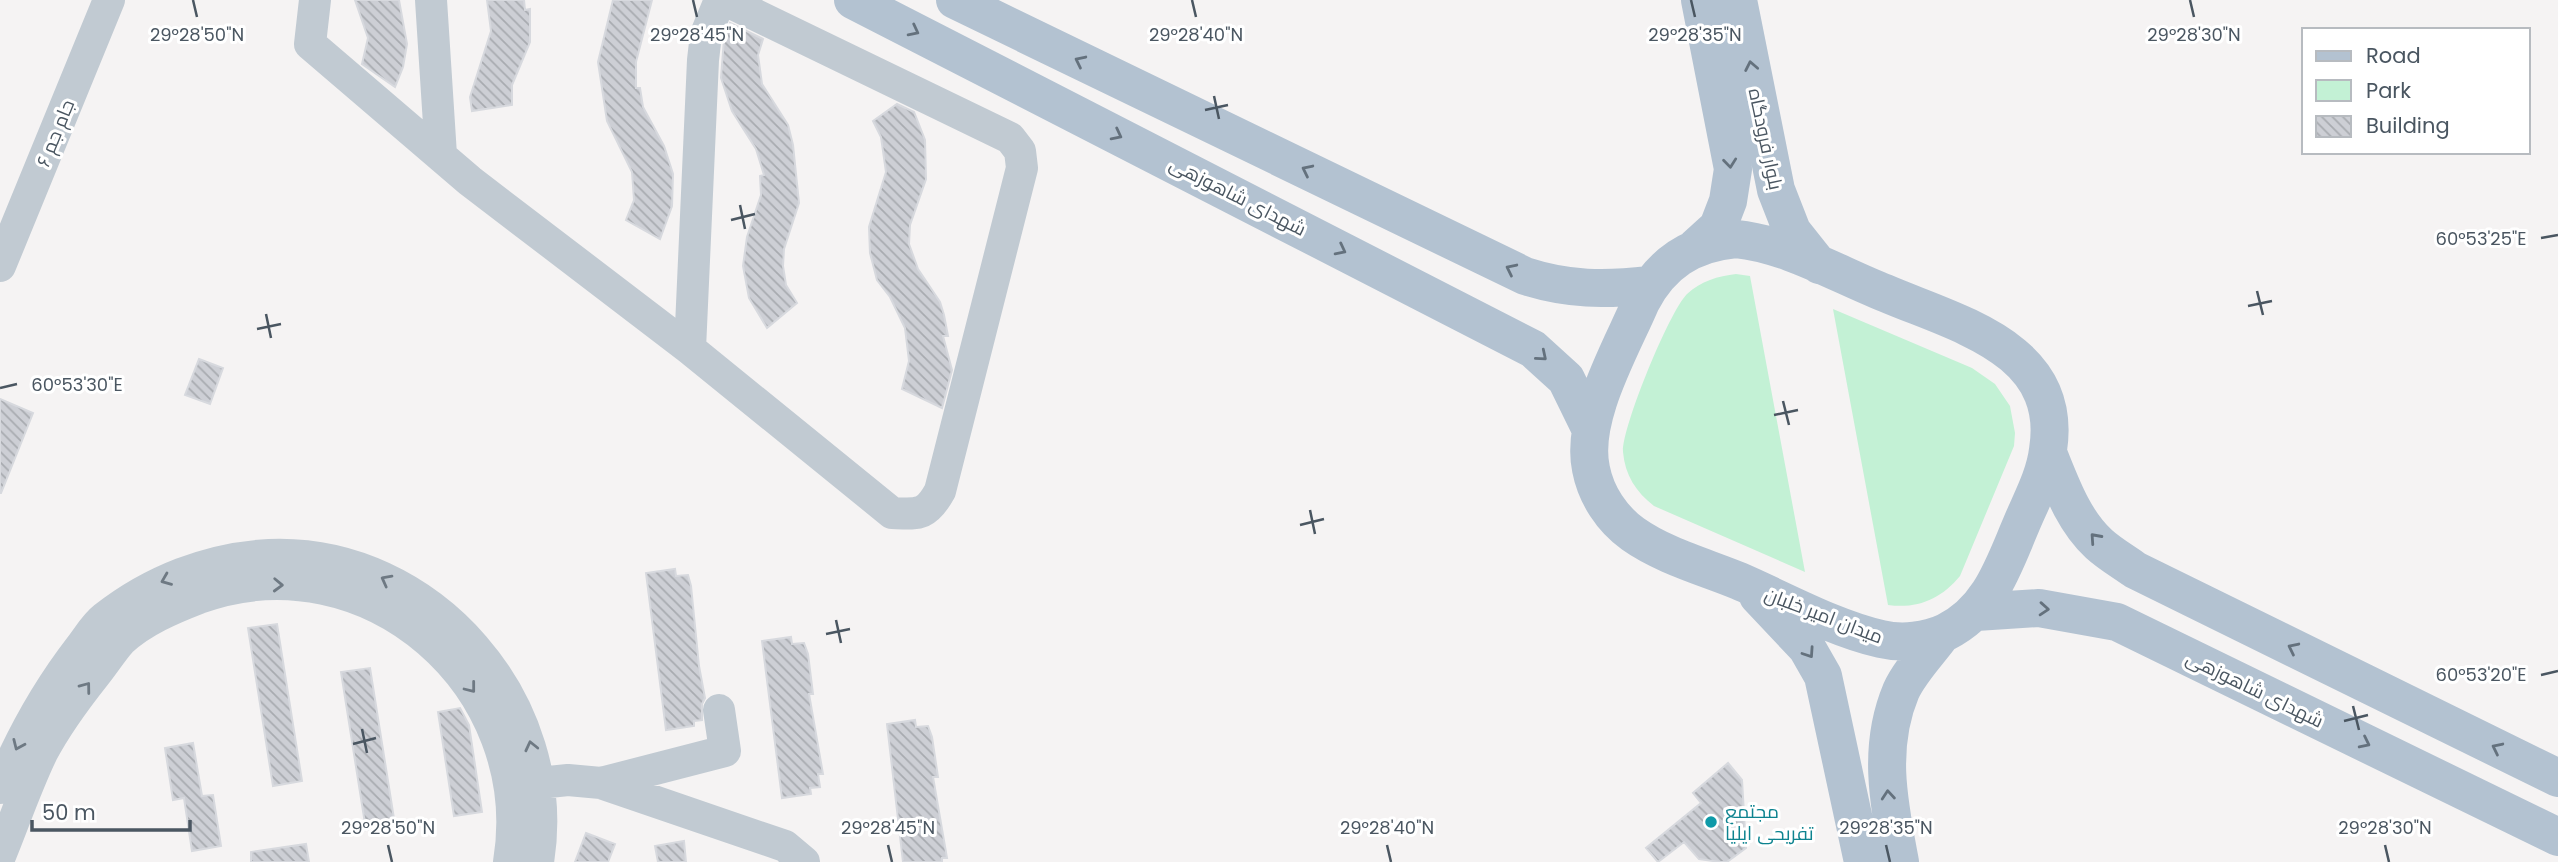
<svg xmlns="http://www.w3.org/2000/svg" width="2558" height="862" font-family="Poppins,Cairo,sans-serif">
<defs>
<pattern id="building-back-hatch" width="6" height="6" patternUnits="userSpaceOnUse" patternTransform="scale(1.75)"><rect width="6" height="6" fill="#cdcfd5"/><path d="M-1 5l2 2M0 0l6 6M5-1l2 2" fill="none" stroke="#a8abb0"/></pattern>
</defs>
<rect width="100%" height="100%" fill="#f5f3f3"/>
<path fill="#c3f1d5" d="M 1736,274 L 1750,276 L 1805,572 L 1654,506 C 1636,492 1625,475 1623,452 C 1622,427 1669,312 1687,294 C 1701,281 1718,276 1736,274 Z
M 1833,309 L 1972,368 L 1995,384 L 2010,406 L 2015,433 L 2014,446 L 1960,576 C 1941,599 1918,609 1888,605 Z"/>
<path fill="url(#building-back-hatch)" stroke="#d7d9de" stroke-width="2" d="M 355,0 L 399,0 L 407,44 L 403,67 L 395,87 L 362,64 L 368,38 Z
M 487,0 L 524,0 L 525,10 L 530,9 L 530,42 L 512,85 L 512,105 L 472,111 L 470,97 L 491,31 Z
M 613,0 L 652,0 L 636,62 L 636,88 L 640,88 L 643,107 L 664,146 L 673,174 L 672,206 L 660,239 L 626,220 L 634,200 L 632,172 L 607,121 L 598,62 Z
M 730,23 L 763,39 L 758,55 L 762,84 L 788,125 L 793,145 L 799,203 L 784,249 L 783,266 L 786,285 L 797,303 L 767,328 L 749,298 L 743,266 L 747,237 L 761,195 L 760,176 L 764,175 L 756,149 L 732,111 L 721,78 L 724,39 Z
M 897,104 L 914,112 L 925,140 L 926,179 L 910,225 L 909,244 L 918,269 L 940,302 L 944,315 L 948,336 L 943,336 L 952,370 L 942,408 L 902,389 L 909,361 L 905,328 L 890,297 L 877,280 L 870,253 L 869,227 L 886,172 L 881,137 L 873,121 Z
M 199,359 L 223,368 L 210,404 L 185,395 Z
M 0,399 L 33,413 L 1,493 L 0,493 Z
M 675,569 L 676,576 L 688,575 L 691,586 L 699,666 L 705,698 L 702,704 L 702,720 L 694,721 L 694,726 L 666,730 L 646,573 Z
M 277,624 L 302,781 L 273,786 L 248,628 Z
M 791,637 L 792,644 L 804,643 L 808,654 L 813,694 L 809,694 L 823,774 L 818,774 L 820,787 L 810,788 L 811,794 L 782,798 L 762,641 Z
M 370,668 L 395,825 L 366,830 L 341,672 Z
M 460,708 L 469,725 L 482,812 L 454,816 L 438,712 Z
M 915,720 L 916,727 L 928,726 L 932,737 L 938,777 L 933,777 L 947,858 L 942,858 L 942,862 L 903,862 L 887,724 Z
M 193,743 L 202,796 L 213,795 L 221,846 L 192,851 L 184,798 L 173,800 L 165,748 Z
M 1728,763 L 1742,780 L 1746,848 L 1727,862 L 1720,862 L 1699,859 L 1684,842 L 1658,862 L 1646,848 L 1701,803 L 1693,793 Z
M 586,833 L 615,844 L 608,862 L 575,862 Z
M 684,841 L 686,862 L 658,862 L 655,846 Z
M 306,844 L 309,862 L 251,862 L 251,852 Z"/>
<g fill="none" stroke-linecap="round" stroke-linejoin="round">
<path stroke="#c1cad2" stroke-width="32" d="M 315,0 L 310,44 L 470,181 L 690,349 L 892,513 C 919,514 926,516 940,491 L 1022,168 L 1020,151 L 1010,138 L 725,0
M 431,0 L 441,155
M 0,266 L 109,0
M 690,349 L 703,60 L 706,34 L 720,0
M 539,783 L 568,780 L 601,783 L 785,846 L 804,862
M 601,783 L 725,751 L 719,710
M 0,788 C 21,736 47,690 81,646 C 88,637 95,625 104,618 C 151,581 209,558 269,555 C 431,548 564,704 538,862
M 0,856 C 14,822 26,786 42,753 C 56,726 76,699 95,675 C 104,664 112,651 121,641 C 142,621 173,608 199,598 C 369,537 538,687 509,862"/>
<path stroke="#b3c2d1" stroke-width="38" d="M 853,0 L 1533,349 L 1566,379 L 1590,428
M 955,0 L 1525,276 C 1568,290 1605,290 1650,285
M 1738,0 L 1776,190 L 1792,231 L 1819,265
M 1736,239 C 1787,244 1837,274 1885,293 C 1957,324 2064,348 2048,450 C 2045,476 2031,501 2021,525 C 2003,567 1990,610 1946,632 C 1927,641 1902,644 1881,639 C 1833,628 1785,601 1739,581 C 1705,567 1664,556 1633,534 C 1612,519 1596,495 1591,469 C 1580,418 1621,349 1641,302 C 1661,263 1692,243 1736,239 Z
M 1696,247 L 1718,227 L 1728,201 L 1733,169 L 1700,0
M 2048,453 C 2061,485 2073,520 2099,544 C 2110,554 2124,562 2135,570 L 2558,778
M 1758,596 L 1807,648 L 1823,676 L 1863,862
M 1976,612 L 2039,608 L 2117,622 L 2558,837
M 1900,862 C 1889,804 1877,748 1901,691 C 1910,671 1929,652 1942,634"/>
</g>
<defs><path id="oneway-chevron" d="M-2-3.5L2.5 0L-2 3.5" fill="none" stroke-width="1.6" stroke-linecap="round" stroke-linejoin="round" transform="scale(1.75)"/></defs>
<g stroke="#64717d">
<use href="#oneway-chevron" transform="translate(914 31) rotate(27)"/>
<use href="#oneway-chevron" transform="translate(1080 61) rotate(-154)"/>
<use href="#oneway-chevron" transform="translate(1751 66) rotate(-101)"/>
<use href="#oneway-chevron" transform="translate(1117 135) rotate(27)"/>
<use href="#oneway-chevron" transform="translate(1730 163) rotate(84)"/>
<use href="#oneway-chevron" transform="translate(1307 170) rotate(-154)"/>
<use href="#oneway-chevron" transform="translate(1341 250) rotate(27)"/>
<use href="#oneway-chevron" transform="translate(1511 269) rotate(-154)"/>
<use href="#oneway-chevron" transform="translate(1542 356) rotate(40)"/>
<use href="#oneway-chevron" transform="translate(2095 538) rotate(-132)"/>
<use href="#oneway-chevron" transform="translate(2044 609) rotate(4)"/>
<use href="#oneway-chevron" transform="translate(2293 648) rotate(-154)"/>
<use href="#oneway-chevron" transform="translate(1809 653) rotate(56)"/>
<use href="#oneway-chevron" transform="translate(2365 743) rotate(26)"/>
<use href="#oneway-chevron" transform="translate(2497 748) rotate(-154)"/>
<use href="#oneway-chevron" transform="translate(1888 795) rotate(-95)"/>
</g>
<g stroke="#6e7983">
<use href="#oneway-chevron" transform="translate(166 580) rotate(158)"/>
<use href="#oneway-chevron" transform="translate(386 580) rotate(-152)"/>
<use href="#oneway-chevron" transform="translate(278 585) rotate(2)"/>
<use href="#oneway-chevron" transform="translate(86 687) rotate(-53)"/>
<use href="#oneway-chevron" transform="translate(471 688) rotate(52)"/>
<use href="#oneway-chevron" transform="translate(18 745) rotate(114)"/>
<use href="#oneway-chevron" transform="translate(531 746) rotate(-103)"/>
</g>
<path fill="none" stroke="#4a5661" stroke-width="2.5" d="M 193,0 L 197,17M 693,0 L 697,17M 1192,0 L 1196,17M 1691,0 L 1695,17M 2190,0 L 2194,17M 1214,96 L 1219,119M 1205,110 L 1228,105M 740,205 L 745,229M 731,220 L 755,214M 2541,238 L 2558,235M 2257,291 L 2263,315M 2248,306 L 2272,301M 266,314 L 271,338M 257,329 L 281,324M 0,388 L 17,384M 1783,401 L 1789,425M 1774,415 L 1798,410M 1310,510 L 1315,534M 1300,525 L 1324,519M 836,620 L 841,643M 826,634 L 850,629M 2541,675 L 2558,671M 2353,706 L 2359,730M 2344,721 L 2368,715M 362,729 L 367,753M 353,744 L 376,738M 388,845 L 392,862M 888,845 L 892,862M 1387,845 L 1391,862M 1886,845 L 1890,862M 2385,845 L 2389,862"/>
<circle fill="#0f9aa8" stroke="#fff" stroke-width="2.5" cx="1711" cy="822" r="7"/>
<g text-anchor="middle" stroke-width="6" stroke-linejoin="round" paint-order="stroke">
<g font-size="19" fill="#4a5661" stroke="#fff">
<text transform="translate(55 133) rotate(-68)" y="7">جام جم ۶</text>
<text transform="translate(1766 139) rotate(78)" y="7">بلوار فرودگاه</text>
<text transform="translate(1238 196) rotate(27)" y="7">شهدای شاهوزهی</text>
<text transform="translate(1824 615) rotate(21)" y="7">میدان امیر خلبان</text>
<text transform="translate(2255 689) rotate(26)" y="7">شهدای شاهوزهی</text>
</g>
<g font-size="19" fill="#0d838f" stroke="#fff" text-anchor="start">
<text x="1725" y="818">مجتمع<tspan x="1725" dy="22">تفریحی ایلیا</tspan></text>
</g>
</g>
<g font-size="18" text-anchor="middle" fill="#4a5661" stroke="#fff" stroke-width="6" stroke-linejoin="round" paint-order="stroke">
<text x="197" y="41">29°28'50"N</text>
<text x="697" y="41">29°28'45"N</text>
<text x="1196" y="41">29°28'40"N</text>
<text x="1695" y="41">29°28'35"N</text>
<text x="2194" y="41">29°28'30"N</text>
<text x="2481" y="245">60°53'25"E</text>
<text x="77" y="391">60°53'30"E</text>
<text x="2481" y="681">60°53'20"E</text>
<text x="388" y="834">29°28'50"N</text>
<text x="888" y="834">29°28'45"N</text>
<text x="1387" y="834">29°28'40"N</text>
<text x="1886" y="834">29°28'35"N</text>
<text x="2385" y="834">29°28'30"N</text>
</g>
<rect x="2302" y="28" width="228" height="126" fill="#ffffff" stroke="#b7bbc0" stroke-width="2"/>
<rect x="2316" y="51" width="35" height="10" fill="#b3c2d1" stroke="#b7bbc0" stroke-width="2"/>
<text x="2366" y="63" font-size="21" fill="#4a5661">Road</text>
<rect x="2316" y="80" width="35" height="21" fill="#c3f1d5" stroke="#b7bbc0" stroke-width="2"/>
<text x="2366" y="98" font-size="21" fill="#4a5661">Park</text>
<rect x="2316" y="116" width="35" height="21" fill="url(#building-back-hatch)" stroke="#b7bbc0" stroke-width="2"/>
<text x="2366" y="133" font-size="21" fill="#4a5661">Building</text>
<path d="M32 820v10h158v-10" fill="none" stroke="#4a5661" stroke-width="3.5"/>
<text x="42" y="820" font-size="21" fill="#4a5661" stroke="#ffffff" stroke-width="5" paint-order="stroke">50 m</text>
</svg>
